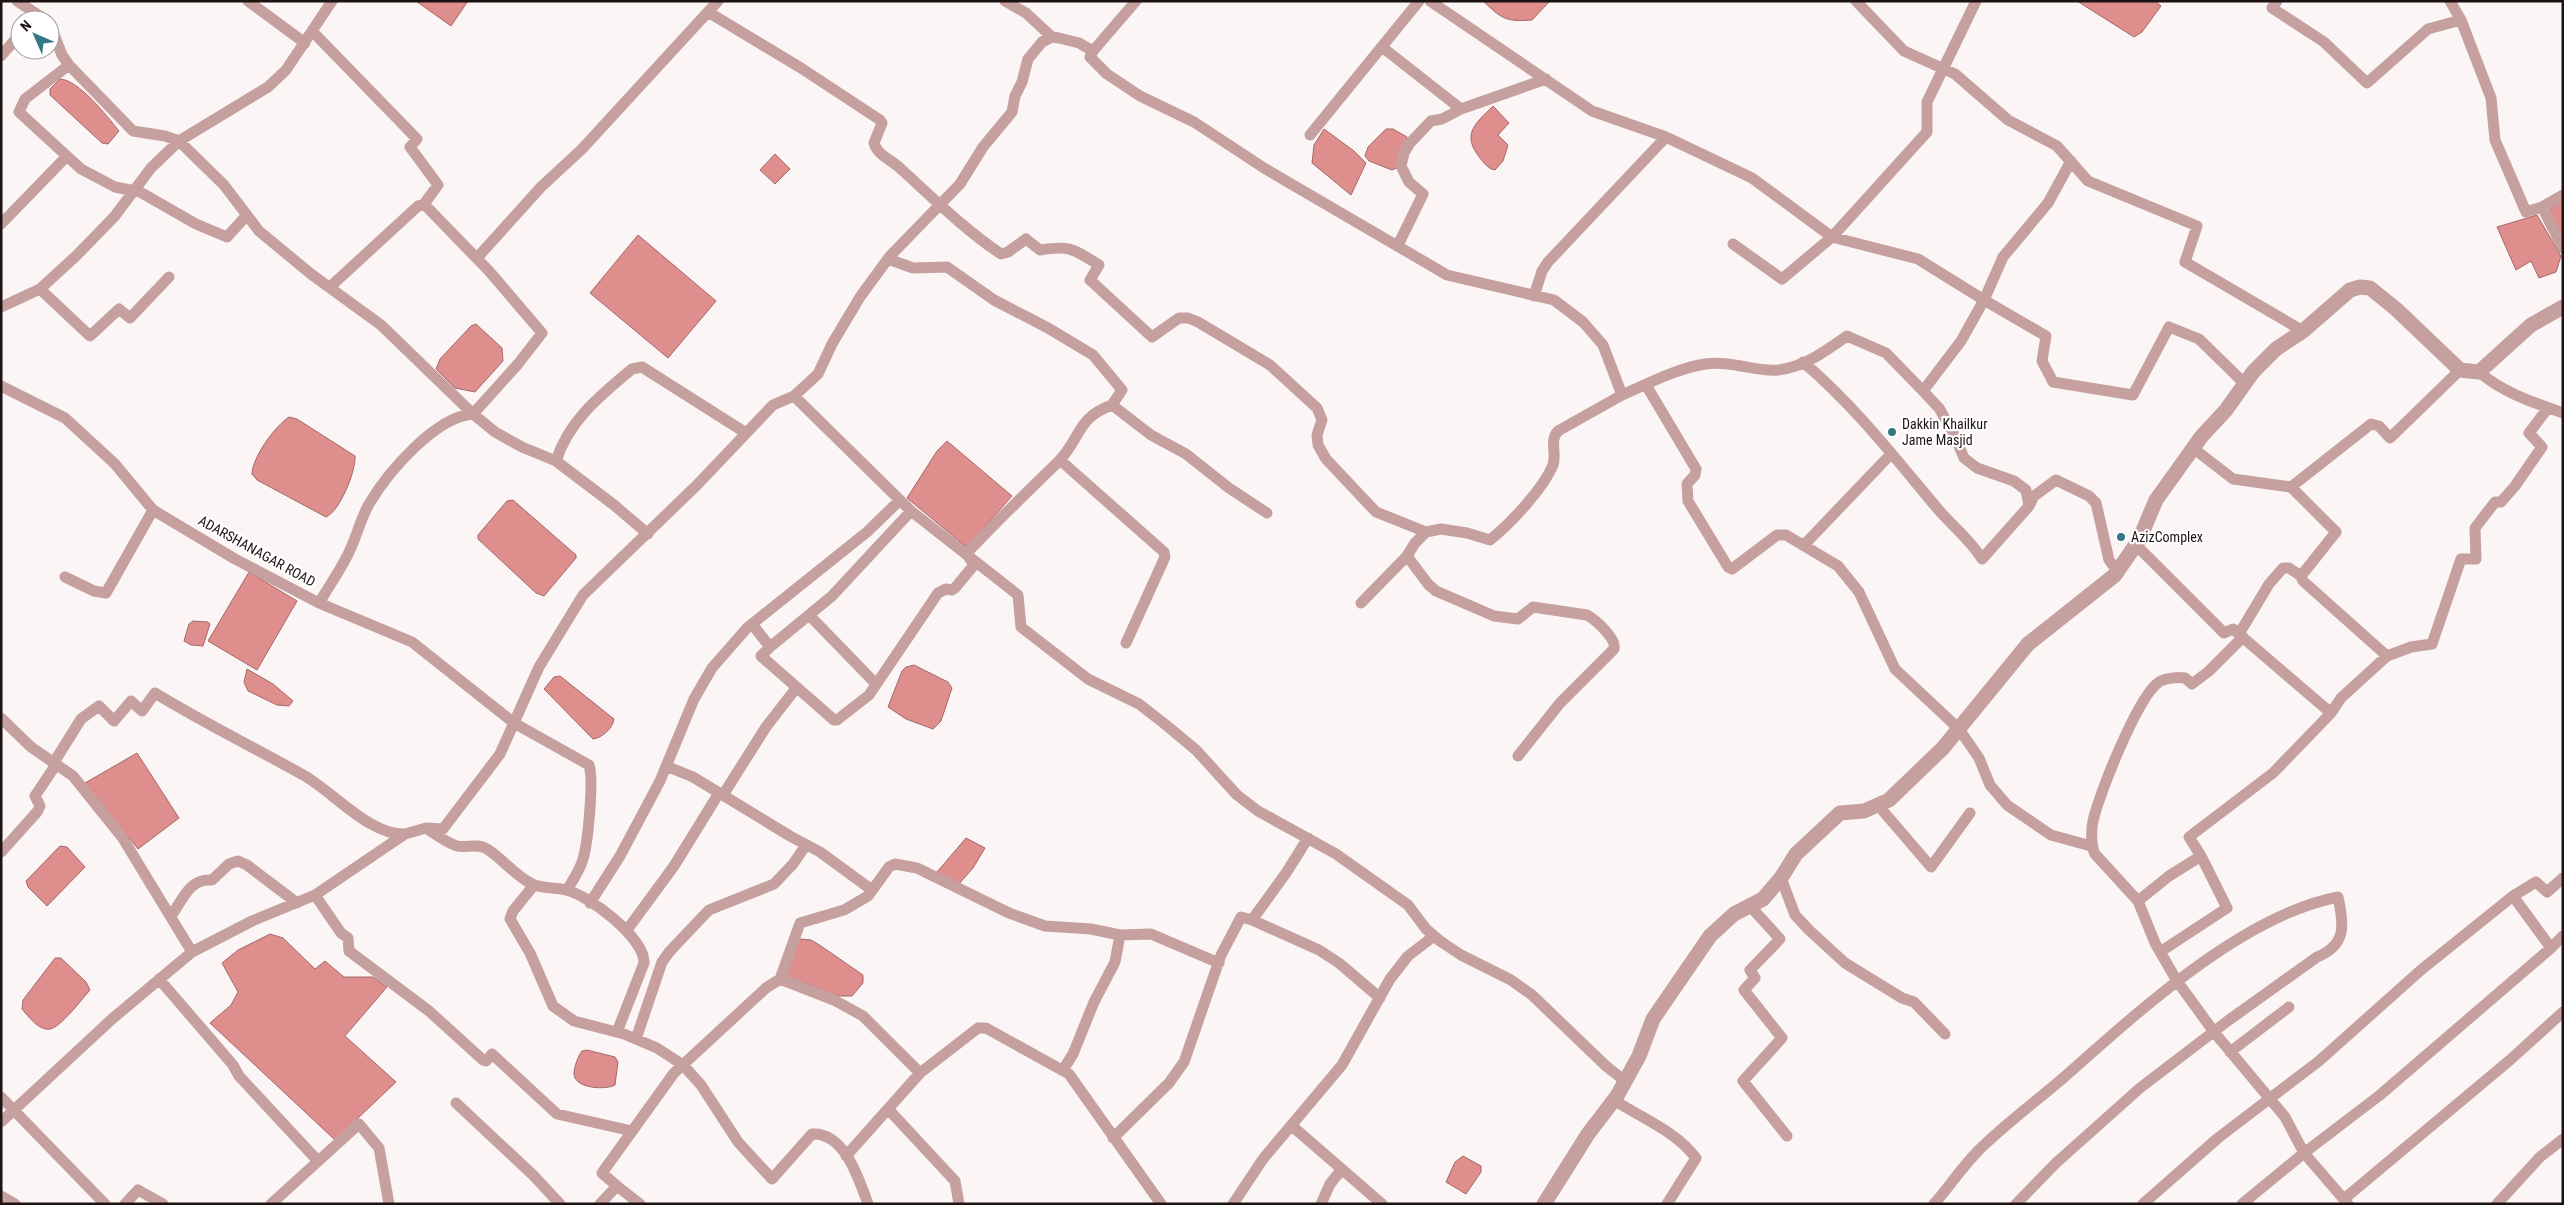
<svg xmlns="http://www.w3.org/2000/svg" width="2564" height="1205" font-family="'Roboto Condensed',sans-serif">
<rect width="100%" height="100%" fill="#fbf5f5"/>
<path fill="#de8e8d" stroke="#a46968" d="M 416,1 L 468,1 L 451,26 Z
M 1483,1 L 1550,1 L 1532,20 C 1506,22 1502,19 1483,1 Z
M 2077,1 L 2155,1 L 2161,6 L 2142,32 L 2134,37 Z
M 60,79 C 79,80 107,116 119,131 L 108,144 L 102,143 L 50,95 L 50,89 Z
M 1493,106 L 1509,123 L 1498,135 L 1508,145 L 1503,161 L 1495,170 C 1488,169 1484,163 1480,158 C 1461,134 1475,124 1493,106 Z
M 1324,129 L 1354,151 L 1366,163 L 1351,195 L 1312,163 L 1314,145 Z
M 1386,129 L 1393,129 L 1407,137 L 1399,167 L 1392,170 L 1369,161 L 1365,156 L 1368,147 Z
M 775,154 L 790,169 L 775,184 L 760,170 Z
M 2563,200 L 2563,240 L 2550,215 L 2550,208 Z
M 2537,215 L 2561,256 L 2556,272 L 2539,278 L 2531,261 L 2516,270 L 2497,227 Z
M 638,235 L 716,301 L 668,358 L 590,293 Z
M 476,324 L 502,348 L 503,361 L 475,392 L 455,388 L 436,369 L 440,359 L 471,326 Z
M 289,417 L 297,419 L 355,456 C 356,471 340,511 326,517 L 257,480 L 252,474 C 252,458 275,426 289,417 Z
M 947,441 L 1012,496 L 969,545 L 965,546 L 907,498 L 937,451 Z
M 513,500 L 576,555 L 576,558 L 544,596 L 536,593 L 478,539 L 478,535 L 507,501 Z
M 249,572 L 297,601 L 257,670 L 208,641 Z
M 193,621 L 208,622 L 210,624 L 203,646 L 191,645 L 184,641 L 189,624 Z
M 914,665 L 948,682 L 952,688 L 941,721 L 933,729 L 906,719 L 888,707 L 902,671 L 906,667 Z
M 247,669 L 273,684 L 293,701 L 289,706 L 277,705 L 248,691 L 244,682 Z
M 560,676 L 614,719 C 613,728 602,738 593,739 L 544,689 L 554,677 Z
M 137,753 L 179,818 L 138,849 L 85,783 Z
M 966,838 L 985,848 L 973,868 L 958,885 L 937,872 Z
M 60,846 L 67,847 L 85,867 L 47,906 L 28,887 L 26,881 Z
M 270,934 L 283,938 L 315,969 L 325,961 L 344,977 L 373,977 L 387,987 L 345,1036 L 396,1082 L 335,1140 L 210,1023 L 231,1005 L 238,992 L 222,963 L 238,950 Z
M 801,939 L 811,940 L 818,944 L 863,975 L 863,983 L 852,996 L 838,996 L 786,976 L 798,941 Z
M 55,958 L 61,958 L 86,982 L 90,990 C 82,999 61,1027 50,1029 C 39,1031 28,1016 22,1009 L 23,1000 Z
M 587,1050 L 615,1057 L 618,1062 L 615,1085 C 606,1090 575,1089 574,1074 C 574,1067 578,1056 582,1051 Z
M 1463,1156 L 1481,1166 L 1481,1172 L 1466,1194 L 1446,1182 L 1455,1162 Z"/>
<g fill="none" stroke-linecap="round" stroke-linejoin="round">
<path stroke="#c5a09f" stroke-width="11" d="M 17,1 L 46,20
M 248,1 L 305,43
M 1005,1 L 1026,13 L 1052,37
M 1136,1 L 1093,51 L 1090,57 L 1107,74 L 1140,96 L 1194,122 L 1264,168 L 1447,275 L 1554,300 L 1583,322 L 1603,345 L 1622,395 L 1558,431 C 1549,441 1557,453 1553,465 C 1543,489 1511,523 1490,540 L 1467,533 L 1441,529 L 1426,532 L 1415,543 L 1407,556 L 1361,603
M 1430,1 L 1592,111 L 1666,137
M 1856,1 L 1904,51 L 1955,74 L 2008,120 L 2057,146 L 2088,181 L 2197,226 L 2185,262 L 2303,331
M 1976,1 L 1927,102 L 1927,132 L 1832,237 L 1918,259 L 1984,300 L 2003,257 L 2048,203 L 2071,161
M 2277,1 L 2272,8 L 2324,42 L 2367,83 L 2428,29 L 2461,20
M 2450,1 L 2461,20 L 2491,98 L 2495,140 L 2526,212 L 2542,207 L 2563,248
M 708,12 L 801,68 L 880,120 L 882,123 L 874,143 C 877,155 892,160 901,169 C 934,199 964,229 1001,254 L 1008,252 L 1026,239 L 1040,250 C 1069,245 1074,249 1099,265 L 1090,280 L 1152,337 L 1179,318 L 1188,318 L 1198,322 L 1270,365 L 1317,408 L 1322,420 L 1317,435 L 1318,445 L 1326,459 L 1376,512 L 1426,532
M 50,24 L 62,55 L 69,65 L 133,131 L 165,136 L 179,141 L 224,185 L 259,231 L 311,274 L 381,325 L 473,414 L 495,432 L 522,447 L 556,461 L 614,505 L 648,534
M 312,31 L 417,139 L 410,147 L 438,185 L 424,204 L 489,271 L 542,333 L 518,364 L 473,414 C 435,417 388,472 369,504 C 361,518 357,535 350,550 C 342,568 329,586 319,603
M 1382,47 L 1461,109 L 1442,119 L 1431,121 L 1410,143 L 1404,153 L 1401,166 L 1409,182 L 1423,194 L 1398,245
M 1,56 L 20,34
M 69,65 L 25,99 L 19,112 L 81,169 L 115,187 L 140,192 L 196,224 L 227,237 L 247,215
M 1461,109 L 1546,79
M 1310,135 L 1419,1
M 2542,207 L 2563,195
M 1,224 L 67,156
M 477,258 L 541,187 L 582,149 L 718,1
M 888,259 L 913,268 L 947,267 L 994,300 L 1048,328 L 1093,355 L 1122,390 L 1112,405 L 1151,435 L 1186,454 L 1229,488 L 1267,513
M 330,287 L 418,206 L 424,204
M 40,289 L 90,336 L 119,309 L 130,318 L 169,277
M 1534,296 L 1542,271 L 1548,262 L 1666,137 L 1752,178 L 1832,237 L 1782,279 L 1733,244
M 1,307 L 40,289 L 76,256 L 114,217 L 151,168 L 179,141 L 268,87 L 286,70 L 332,1
M 1803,362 C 1853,404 1895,458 1937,508 C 1952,526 1970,539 1982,559 L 2029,506 L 2034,496 L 2056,480 L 2089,496 L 2096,503 L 2109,560 L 2115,568 L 2115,575
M 2479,372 C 2504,393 2532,402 2563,413
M 1646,385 L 1696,469 L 1695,475 L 1687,484 L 1688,501 L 1728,567 L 1732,569 L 1777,535 L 1786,535 L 1838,566 L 1859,592 L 1895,669 L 1959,729 L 1979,758 L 1990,785 L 2007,805 L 2051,835 L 2091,846
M 1,386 L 65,418 L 115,464 L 153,510 L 235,559 L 319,603 L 412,642 L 514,723 L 589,765 C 594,780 588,842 583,859 C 580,870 573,880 567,890
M 1923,391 L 1939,408 L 1954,434 L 1964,458 L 1977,468 L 2014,481 L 2026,490 L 2029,506
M 1622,395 C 1650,383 1675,369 1705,364 C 1731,360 1755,372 1778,370 C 1804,367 1826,351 1847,336 L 1886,353 L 1923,391 L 1961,341 L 1984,300 L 2046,336 L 2042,361 L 2053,382 L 2133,395 L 2169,327 L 2199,339 L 2245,384
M 794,396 L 911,511 L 1018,595 L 1021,627 L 1088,679 L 1139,704 L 1166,725 L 1196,750 L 1237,795 L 1258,811 L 1336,854 L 1408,905 L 1426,929 L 1440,941 L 1461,955 L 1511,980 L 1532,995 L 1606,1066 L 1625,1081
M 2193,448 L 2233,479 L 2291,487 L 2371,424 L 2379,426 L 2390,438 L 2460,370
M 1060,460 L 1164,552 L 1165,557 L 1126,643
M 556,461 C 569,420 600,396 632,369 L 642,367 L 746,433
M 2291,487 L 2336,532 L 2301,576 L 2303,581 L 2387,656
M 1804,545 L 1891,454
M 2136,545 L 2224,633 L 2233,629 L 2331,713
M 967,553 C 996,522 1027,492 1058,462 C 1081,439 1076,418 1112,405
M 1407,556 L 1428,584 L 1436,591 L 1494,616 L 1518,619 L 1533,607 L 1587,615 C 1596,620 1617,639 1614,649 L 1560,703 L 1518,756
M 65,577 L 94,591 L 106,593 L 153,510
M 810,616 L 876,684
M 752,624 L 770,647 L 761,656 L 834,720 L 837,720 L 869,695 L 938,593 L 946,589 L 952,590 L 955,588 L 974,565 L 968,556
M 2239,634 L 2269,584 L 2283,568 L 2289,568 L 2301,576
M 2243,637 L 2209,671 L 2192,684 L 2185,678 C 2178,677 2165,678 2159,682 C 2138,696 2099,794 2093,821 C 2091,830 2091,847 2095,854 L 2138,901 L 2155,943 L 2177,981 L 2214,1032 L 2285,1117 L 2304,1153 L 2348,1204
M 770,647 L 832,596 L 911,511
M 1,718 L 31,747 L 73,776 L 122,837 L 192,952
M 53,764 L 81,719 L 99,706 L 114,721 L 131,701 L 142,711 L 155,693 C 204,723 255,748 305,776 C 334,793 371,836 405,834
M 666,766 L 693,777 L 790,836 L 820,852 L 872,890
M 723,795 L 766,727 L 797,687
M 1877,804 L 1931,867 L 1970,813
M 426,828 L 443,829 L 500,754 L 539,667 L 583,595 L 697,485 L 773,405 L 794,396 L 818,374 L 832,344 L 860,297 L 890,256 L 960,184 L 983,147 L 1012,112 L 1015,96 L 1022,82 L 1028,59 L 1042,42 L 1052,37 L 1059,38 L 1079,43 L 1093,51
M 1,852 L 37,812 L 40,806 L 35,796 L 55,766
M 1781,878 L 1795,915 L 1809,930 L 1845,963 L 1902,998 L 1914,1002 L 1945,1034
M 534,885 L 513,911 L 510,919 L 530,953 L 553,1006 L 574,1021 L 624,1034 L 657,1048 L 683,1065 L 701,1085 L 738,1142 L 772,1179 L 812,1134 C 845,1132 859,1180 868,1204
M 315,895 L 341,933 L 348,938 L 349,951 L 429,1011 L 483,1060 L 486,1061 L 492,1054 L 557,1114 L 632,1131
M 2513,896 L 2551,948 L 2563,936
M 2138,901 L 2169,876 L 2201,856 L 2189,837 L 2273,773 L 2331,713 L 2341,698 L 2387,656 L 2411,647 L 2432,644 L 2461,559 L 2476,559 L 2475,528 L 2495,502 L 2501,502 L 2515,486 L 2542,447 L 2529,433 L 2548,408
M 590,903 L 620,856 L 660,781 L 694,699 L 712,668 L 747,628 L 867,532 L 900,500
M 1750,906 L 1780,939 L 1750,970 L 1755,978 L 1744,990 L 1782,1038 L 1743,1081 L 1787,1136
M 171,916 C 183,900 189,878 212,880 L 229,864 L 238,861 L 247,865 L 297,903
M 1252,920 L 1319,950 L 1339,963 L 1380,998
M 627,930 L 674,866 L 719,793
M 2160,952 L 2227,908 L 2201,856
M 159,979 L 233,1065 L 239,1076 L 318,1161
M 780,979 L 800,923 L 844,910 L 868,896 L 889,867 L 895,864 L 917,868 L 1009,913 L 1045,926 L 1091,929 L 1120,935 L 1151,934 L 1219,963
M 636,1039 L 662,962 L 670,951 L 709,910 L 774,884 L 793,864 L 806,845
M 2230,1052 L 2289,1007
M 1063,1070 L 1073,1054 L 1094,1002 L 1115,962 L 1120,935
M 1,1097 L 105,1204
M 1614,1100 C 1641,1118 1676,1131 1696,1158 L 1667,1204
M 456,1103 L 533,1175 L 560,1204
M 889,1110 L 955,1181 L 959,1204
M 1,1122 L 112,1019 L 192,952 L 252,921 L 315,895 L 405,834 L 426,828 C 435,834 447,843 457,846 C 466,848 478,843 487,849 C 503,859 514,875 532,884 C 542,889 555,887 566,890 C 589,895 645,938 644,963 L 617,1032
M 1292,1126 L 1382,1204
M 1113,1138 L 1169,1083 L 1184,1062 L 1221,955 L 1241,917 L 1252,920 L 1286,873 L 1308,838
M 846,1156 L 920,1073
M 617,1186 L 640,1204
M 1,1196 L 15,1204
M 2344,1199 L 2510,1060 L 2563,1012
M 125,1204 L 138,1190 L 163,1204
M 271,1204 L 359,1124 L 379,1148 L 389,1204
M 600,1204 L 617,1186 L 602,1173 L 674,1073 L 766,988 L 780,979 L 834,1000 L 863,1016 L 920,1073 L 978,1028 L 986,1028 L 1069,1074 L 1161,1204
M 1233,1204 L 1263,1159 L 1342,1065 L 1390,979 L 1408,956 L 1434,936
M 1321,1204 L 1330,1184 L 1342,1169
M 1934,1204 C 1949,1187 1962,1167 1978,1151 C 2004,1125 2034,1103 2062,1079 C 2135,1015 2240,916 2338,897 C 2344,924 2347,945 2317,957 L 2229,1020 L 2140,1088 L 2056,1163 L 2016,1204
M 2143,1204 L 2218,1138 L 2319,1061 L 2421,970 L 2513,896 L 2536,882 L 2547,892 L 2563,878
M 2242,1204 L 2304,1153 L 2380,1095 L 2551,948
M 2497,1204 L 2540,1157 L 2563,1139"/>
<path stroke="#c5a09f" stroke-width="15" d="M 1544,1204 L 1588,1134 L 1617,1096 L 1639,1056 L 1653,1019 L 1710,936 L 1734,914 L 1763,899 L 1781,878 L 1796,854 L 1840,813 L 1864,811 L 1889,800 L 1943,748 L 2028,644 L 2115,575 L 2139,540 L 2156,500 L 2184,461 L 2201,437 L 2226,410 L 2253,372 L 2276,349 L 2303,331 L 2350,290 L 2360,287 L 2370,288 L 2396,309 L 2460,370 L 2479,372 L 2531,325 L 2563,307"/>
</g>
<g fill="#327885" stroke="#fff" stroke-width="2">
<circle cx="1892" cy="432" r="5"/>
<circle cx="2121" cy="537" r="5"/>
</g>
<g text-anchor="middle" stroke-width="4.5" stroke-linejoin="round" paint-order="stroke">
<g font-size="14" fill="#1c1312" stroke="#fff" text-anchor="start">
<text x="1902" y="429">Dakkin Khailkur<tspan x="1902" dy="16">Jame Masjid</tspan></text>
<text x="2131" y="542">AzizComplex</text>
</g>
<g font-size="14" fill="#1c1312" stroke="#fff">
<text transform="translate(257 551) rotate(29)" y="5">ADARSHANAGAR ROAD</text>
</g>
</g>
<rect width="2564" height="1205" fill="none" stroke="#1c1312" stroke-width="5"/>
<g transform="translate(35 35) rotate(315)"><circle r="24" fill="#ffffff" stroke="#a4a1a0"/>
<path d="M0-4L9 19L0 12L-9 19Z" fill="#327885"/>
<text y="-8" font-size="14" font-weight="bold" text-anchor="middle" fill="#1c1312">N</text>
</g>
</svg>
